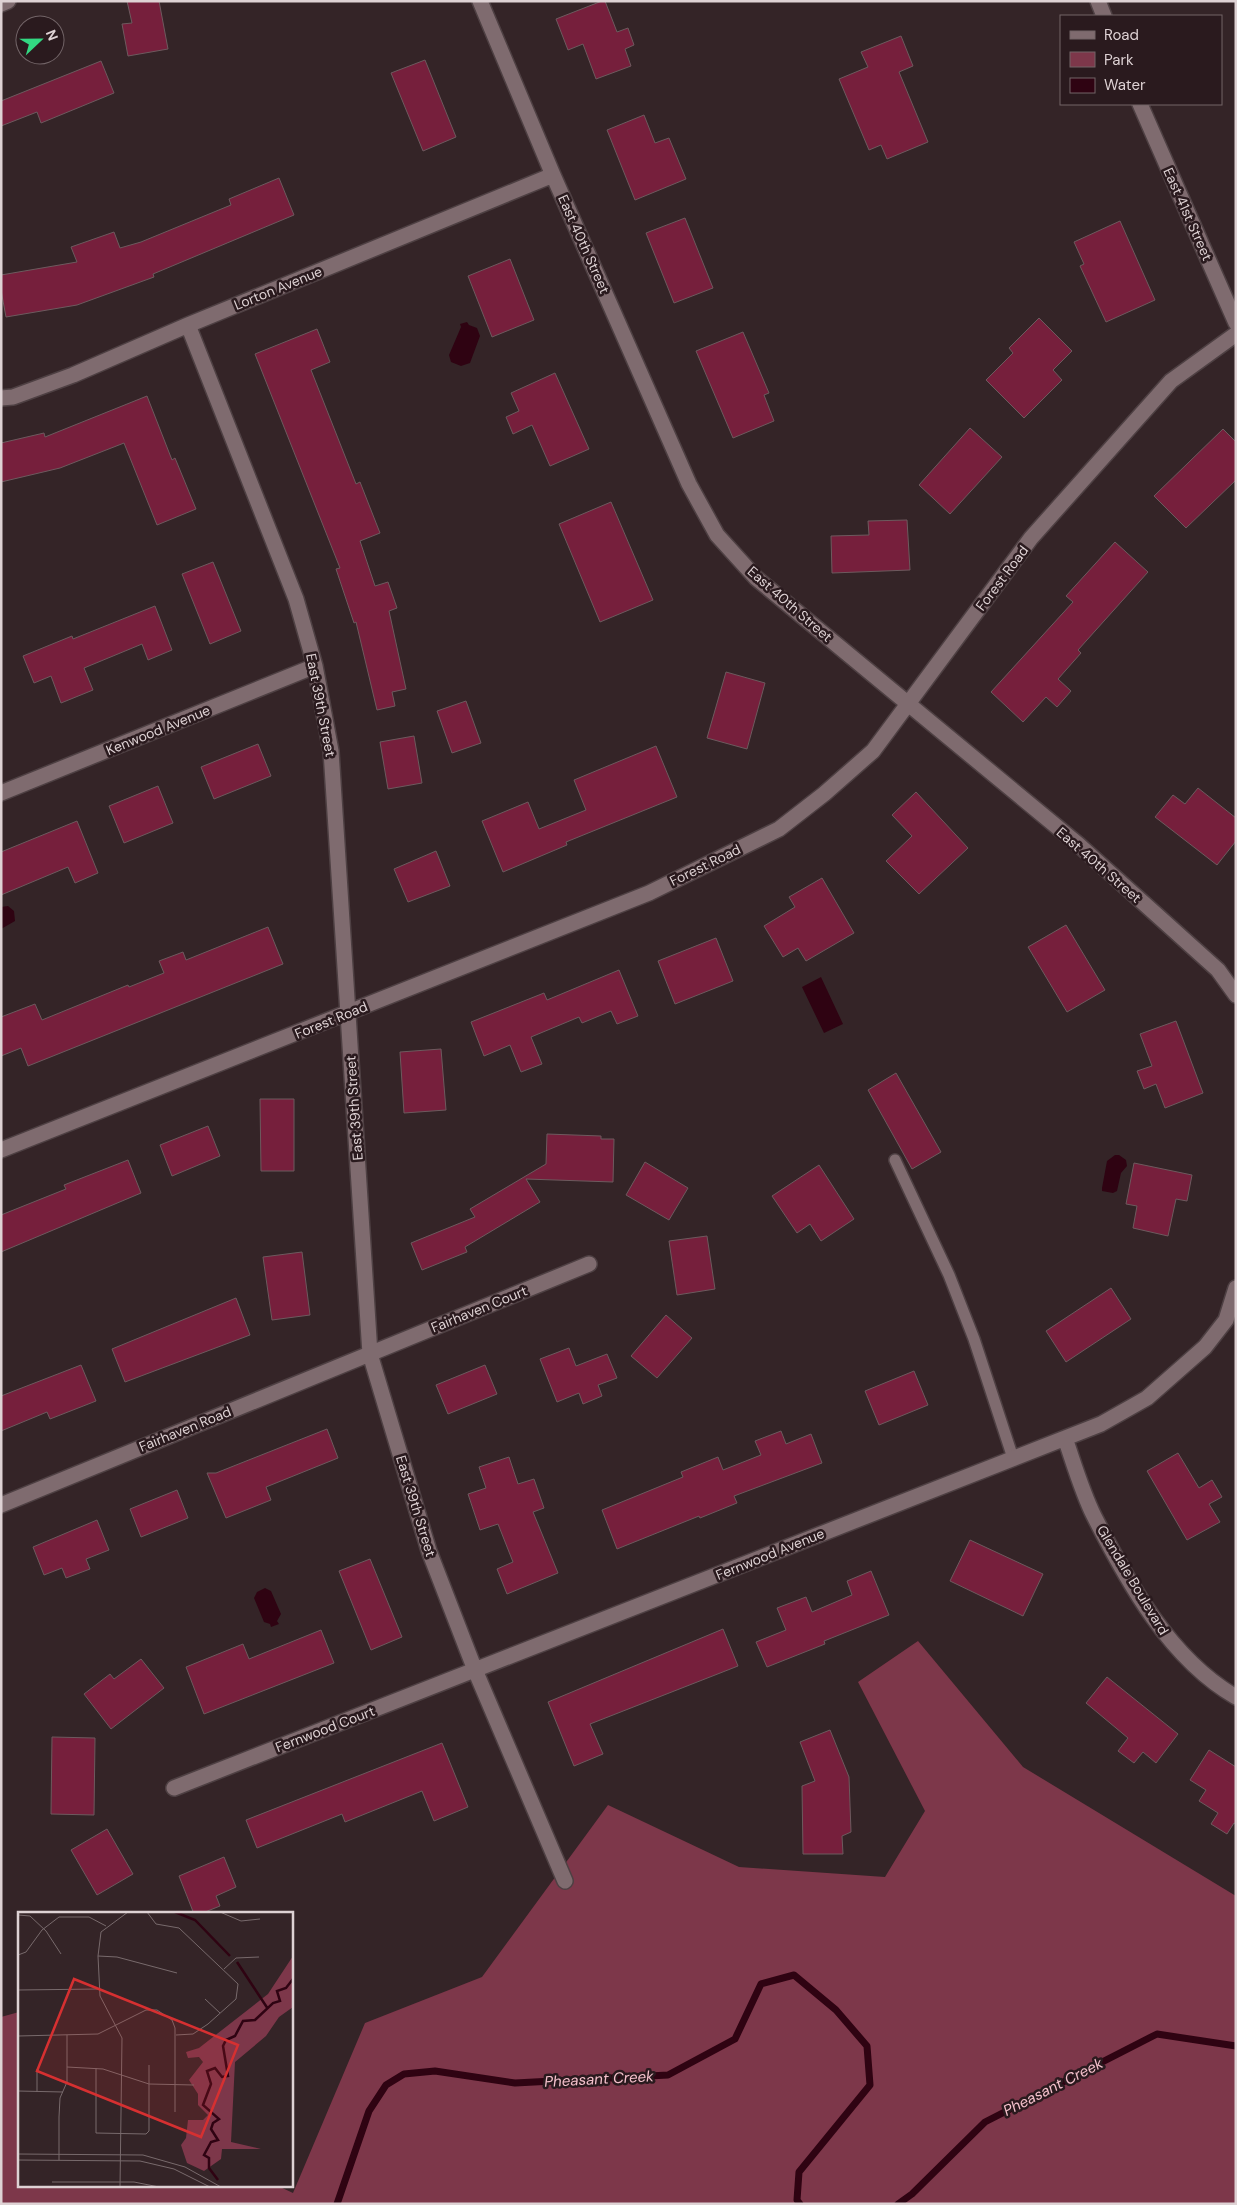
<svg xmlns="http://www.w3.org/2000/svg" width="1237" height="2205" font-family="'DM Sans',sans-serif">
<rect width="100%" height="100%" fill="#342427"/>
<path fill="#7d374a" d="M 918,1641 L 1023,1767 L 1236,1896 L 1236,2204 L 1,2204 L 1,2017 L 19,2012 L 19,2186 L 278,2186 L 293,2193 L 365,2023 L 482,1977 L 608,1805 L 739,1867 L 885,1877 L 925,1811 L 858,1682 Z"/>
<path fill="#2f0312" d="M 467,322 L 469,325 L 477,328 L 480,336 L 470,363 L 461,366 L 451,362 L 449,355 L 461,327 L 460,324 Z
M 8,906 L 14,911 L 15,921 L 1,929 L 1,907 Z
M 821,977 L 843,1024 L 824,1033 L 802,987 Z
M 1115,1155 L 1119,1155 L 1126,1160 L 1127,1166 L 1121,1173 L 1117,1191 L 1113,1193 L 1102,1191 L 1102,1188 L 1107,1161 Z
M 265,1588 L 271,1591 L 281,1614 L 277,1621 L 279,1624 L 271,1627 L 270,1624 L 264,1622 L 254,1598 L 257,1592 Z"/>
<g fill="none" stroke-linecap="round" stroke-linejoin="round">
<path stroke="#2f0312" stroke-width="7" d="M 337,2204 L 369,2111 L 386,2085 L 404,2074 L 435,2071 L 515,2083 L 668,2075 L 735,2039 L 761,1984 L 794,1975 L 836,2010 L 867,2046 L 870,2085 L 799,2172 L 797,2200 L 800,2204
M 898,2204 L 912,2194 L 985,2122 L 1157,2034 L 1236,2046"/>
</g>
<path fill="#761f3c" stroke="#6d5a5e" d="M 127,1 L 159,1 L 168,49 L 128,56 L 122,24 L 132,23 Z
M 602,1 L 605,1 L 617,32 L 628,28 L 634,45 L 625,49 L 631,66 L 596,79 L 583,44 L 568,50 L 556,19 Z
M 901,36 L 913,66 L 899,72 L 928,142 L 887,159 L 881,145 L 869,150 L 839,79 L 868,67 L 861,52 Z
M 425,60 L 456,137 L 423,151 L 391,73 Z
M 101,61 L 114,93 L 41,123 L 37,112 L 1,126 L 1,101 Z
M 644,115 L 655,143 L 669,138 L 686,179 L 635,200 L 607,130 Z
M 279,178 L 294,215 L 153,274 L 154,277 L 77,305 L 6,317 L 1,290 L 1,275 L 77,262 L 71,247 L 114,232 L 120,248 L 141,242 L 231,205 L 229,199 Z
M 685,218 L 713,288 L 674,303 L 646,233 Z
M 1120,221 L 1155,300 L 1106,322 L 1080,266 L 1084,264 L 1074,242 Z
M 510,259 L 534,320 L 492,337 L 468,276 Z
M 1039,318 L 1072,351 L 1053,370 L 1062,380 L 1024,418 L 986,380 L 1013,353 L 1009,348 Z
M 317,329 L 330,362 L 311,370 L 356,484 L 360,482 L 380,533 L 360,541 L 375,586 L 388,582 L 397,608 L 389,611 L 406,689 L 392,692 L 395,706 L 377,710 L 356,622 L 354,623 L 336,569 L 340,568 L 255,354 Z
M 743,332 L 769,393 L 764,395 L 774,421 L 733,438 L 696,351 Z
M 555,373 L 589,449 L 550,466 L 532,425 L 513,434 L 506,417 L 519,411 L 511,393 Z
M 147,396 L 172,460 L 175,458 L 196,509 L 157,525 L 124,443 L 60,468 L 1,482 L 1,443 L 44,433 L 45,437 Z
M 970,428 L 1002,457 L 950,514 L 919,485 Z
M 1223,429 L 1236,442 L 1236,480 L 1186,528 L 1154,496 Z
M 611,502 L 653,600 L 600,622 L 559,524 Z
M 907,520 L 910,570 L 832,573 L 831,536 L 869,535 L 868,521 Z
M 1115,542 L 1148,572 L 1078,650 L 1081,653 L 1058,679 L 1071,691 L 1057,707 L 1046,697 L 1023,722 L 991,692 L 1073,602 L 1066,596 Z
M 213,562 L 241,631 L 210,644 L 182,574 Z
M 155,606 L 172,650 L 148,660 L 142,644 L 84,668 L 93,690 L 61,703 L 51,676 L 34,683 L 23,656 L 72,636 L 73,639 Z
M 726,672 L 765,683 L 747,749 L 707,738 Z
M 466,701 L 481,743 L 452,753 L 437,711 Z
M 414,736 L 422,783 L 388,789 L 380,742 Z
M 258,744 L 271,776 L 214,799 L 201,767 Z
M 656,746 L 677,797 L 566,842 L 567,845 L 503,872 L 482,821 L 528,802 L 539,829 L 586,810 L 574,780 Z
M 158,786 L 173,823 L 124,843 L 109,806 Z
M 1198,788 L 1236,818 L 1236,841 L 1217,865 L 1155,817 L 1173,795 L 1185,804 Z
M 916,792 L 968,848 L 919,894 L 886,861 L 912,836 L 892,815 Z
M 77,821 L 98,873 L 75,883 L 68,867 L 1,895 L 1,852 Z
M 436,851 L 450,886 L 408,902 L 394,869 Z
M 822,878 L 854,933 L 806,961 L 798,948 L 783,957 L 764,926 L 795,907 L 789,897 Z
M 1066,925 L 1105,990 L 1067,1012 L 1028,947 Z
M 268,927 L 283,964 L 28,1066 L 21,1048 L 1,1056 L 1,1017 L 35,1004 L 42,1020 L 128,985 L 129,987 L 164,973 L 159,961 L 183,952 L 186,960 Z
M 716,938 L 733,981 L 675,1004 L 658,961 Z
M 619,970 L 638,1016 L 617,1024 L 611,1011 L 582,1023 L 579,1017 L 531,1037 L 542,1064 L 521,1072 L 510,1045 L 484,1056 L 471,1022 L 544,993 L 547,1000 Z
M 1176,1021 L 1203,1093 L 1165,1108 L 1156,1084 L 1144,1089 L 1137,1071 L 1152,1066 L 1140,1034 Z
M 441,1049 L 446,1110 L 404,1113 L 400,1052 Z
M 896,1073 L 941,1152 L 912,1169 L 868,1090 Z
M 260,1099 L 294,1099 L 294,1171 L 261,1171 Z
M 208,1126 L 220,1156 L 172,1176 L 160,1145 Z
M 547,1134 L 601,1136 L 601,1139 L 614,1139 L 613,1182 L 526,1179 L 540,1202 L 465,1247 L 467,1252 L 422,1270 L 411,1243 L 475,1217 L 470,1209 L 546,1164 Z
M 128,1160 L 141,1193 L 1,1252 L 1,1215 L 66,1189 L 64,1185 Z
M 645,1162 L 688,1188 L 669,1220 L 626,1195 Z
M 1134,1163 L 1192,1175 L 1187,1201 L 1176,1199 L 1168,1236 L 1133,1228 L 1137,1206 L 1126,1204 Z
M 819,1165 L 854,1219 L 821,1241 L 810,1224 L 797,1233 L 772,1196 Z
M 707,1236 L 715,1289 L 677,1295 L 669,1241 Z
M 302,1252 L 310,1315 L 272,1320 L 263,1257 Z
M 1111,1288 L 1131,1319 L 1066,1362 L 1046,1331 Z
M 236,1298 L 250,1335 L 125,1382 L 112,1349 Z
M 666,1315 L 692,1338 L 657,1378 L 631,1356 Z
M 569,1348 L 576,1366 L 607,1354 L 617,1378 L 598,1385 L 602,1396 L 583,1404 L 579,1393 L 557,1402 L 540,1359 Z
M 81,1365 L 96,1401 L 50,1419 L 47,1412 L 1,1431 L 1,1396 Z
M 485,1365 L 497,1394 L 448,1414 L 436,1385 Z
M 914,1371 L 928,1405 L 879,1425 L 865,1391 Z
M 327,1429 L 338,1458 L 266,1487 L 271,1500 L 226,1518 L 207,1473 L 216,1473 Z
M 781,1431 L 786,1444 L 811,1434 L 822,1463 L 734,1496 L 737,1503 L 700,1518 L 699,1516 L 617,1549 L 602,1510 L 683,1477 L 681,1472 L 718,1457 L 723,1470 L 761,1455 L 755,1441 Z
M 1178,1453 L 1199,1488 L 1212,1480 L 1222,1497 L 1209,1504 L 1220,1522 L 1187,1540 L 1147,1471 Z
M 509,1457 L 518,1484 L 534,1479 L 544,1508 L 533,1512 L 558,1573 L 507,1594 L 497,1569 L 513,1562 L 498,1524 L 480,1530 L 468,1494 L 486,1488 L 479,1467 Z
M 177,1490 L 188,1518 L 141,1537 L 130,1509 Z
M 97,1520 L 109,1550 L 86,1559 L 90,1569 L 66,1578 L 62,1568 L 44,1575 L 33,1547 Z
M 970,1540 L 1043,1574 L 1023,1616 L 950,1581 Z
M 370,1559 L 402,1637 L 371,1650 L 339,1571 Z
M 871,1571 L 889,1615 L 824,1641 L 825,1644 L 767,1667 L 756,1642 L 786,1630 L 777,1608 L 806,1597 L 812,1612 L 852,1595 L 847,1581 Z
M 723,1629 L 738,1666 L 590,1724 L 603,1754 L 574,1766 L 548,1702 Z
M 321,1630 L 334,1663 L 204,1714 L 186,1667 L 243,1644 L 249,1659 Z
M 141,1659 L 164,1688 L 111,1729 L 84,1694 L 110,1674 L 114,1679 Z
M 1107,1677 L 1178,1734 L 1156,1763 L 1143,1752 L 1134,1763 L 1118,1751 L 1128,1738 L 1086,1703 Z
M 830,1730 L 849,1777 L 851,1832 L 842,1836 L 843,1854 L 803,1854 L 802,1786 L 815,1781 L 800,1742 Z
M 52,1737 L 95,1738 L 94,1815 L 51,1814 Z
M 442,1743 L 468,1807 L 434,1821 L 422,1791 L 345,1822 L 342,1814 L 257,1848 L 246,1820 Z
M 1209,1750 L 1236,1767 L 1236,1824 L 1234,1823 L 1227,1834 L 1211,1824 L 1218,1813 L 1199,1801 L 1206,1790 L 1190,1780 Z
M 107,1829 L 133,1874 L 97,1895 L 71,1850 Z
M 224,1857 L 236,1887 L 216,1896 L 220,1906 L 200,1914 L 194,1914 L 179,1876 Z"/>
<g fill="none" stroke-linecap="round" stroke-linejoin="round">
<defs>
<path id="lane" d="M 895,1160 L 949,1275 L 974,1339 L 1013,1458"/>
<path id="street" d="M 480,1 L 553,175 L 689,484 L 717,535 L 756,578 L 1079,845 L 1218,970 L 1236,995
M 1098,1 L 1104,16
M 1,4 L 8,1
M 1140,104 L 1236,323
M 188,325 L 296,599 L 315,666 L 331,751 L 370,1354 L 429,1551 L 475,1670 L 565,1881
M 1,398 L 13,397 L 73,375 L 188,325 L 553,175
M 1,793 L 315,666
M 1,1150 L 649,893 L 779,829 L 824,794 L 873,751 L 1031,538 L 1171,381 L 1236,334
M 1065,1438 C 1074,1464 1082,1492 1094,1516 C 1128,1583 1170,1659 1236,1697
M 1,1505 L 589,1264
M 174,1788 L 1101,1424 L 1147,1398 L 1205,1347 L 1226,1320 L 1236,1288"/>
</defs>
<use href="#lane" stroke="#4e4043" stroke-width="14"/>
<use href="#street" stroke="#4e4043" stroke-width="18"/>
<use href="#lane" stroke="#7f6b6f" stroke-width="11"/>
<use href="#street" stroke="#7f6b6f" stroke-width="15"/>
</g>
<g text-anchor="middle" stroke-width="5" stroke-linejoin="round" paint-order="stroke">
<g font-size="14" fill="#ded2d4" stroke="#2a1a1e">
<text transform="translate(1188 214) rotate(66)" y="5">East 41st Street</text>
<text transform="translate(584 244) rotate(66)" y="5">East 40th Street</text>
<text transform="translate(278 288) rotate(-22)" y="5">Lorton Avenue</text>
<text transform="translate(1002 578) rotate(-53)" y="5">Forest Road</text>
<text transform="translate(790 604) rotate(41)" y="5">East 40th Street</text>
<text transform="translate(321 705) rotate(79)" y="5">East 39th Street</text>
<text transform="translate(158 730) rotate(-22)" y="5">Kenwood Avenue</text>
<text transform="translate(705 865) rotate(-26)" y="5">Forest Road</text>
<text transform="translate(1099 865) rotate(41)" y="5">East 40th Street</text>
<text transform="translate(331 1020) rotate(-22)" y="5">Forest Road</text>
<text transform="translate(354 1108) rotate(-94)" y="5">East 39th Street</text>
<text transform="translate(479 1309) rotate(-22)" y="5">Fairhaven Court</text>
<text transform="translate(185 1429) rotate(-22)" y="5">Fairhaven Road</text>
<text transform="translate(416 1506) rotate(73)" y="5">East 39th Street</text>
<text transform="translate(770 1554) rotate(-22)" y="5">Fernwood Avenue</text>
<text transform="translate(1133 1580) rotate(59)" y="5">Glendale Boulevard</text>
<text transform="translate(325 1729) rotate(-21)" y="5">Fernwood Court</text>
</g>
<g font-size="15" font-style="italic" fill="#f5c1cc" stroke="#2a1a1e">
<text transform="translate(599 2079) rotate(-3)" y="5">Pheasant Creek</text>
<text transform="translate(1053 2087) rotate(-27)" y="5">Pheasant Creek</text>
</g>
</g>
<g transform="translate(18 1912)">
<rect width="275" height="275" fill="#342427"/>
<path d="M 275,44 L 275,95 L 261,105 L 248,124 L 217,150 L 213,230 L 243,237 L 204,237 L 203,247 L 186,259 L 169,251 L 163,233 L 168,226 L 170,208 L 185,208 L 190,203 L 180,193 L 180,182 L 171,168 L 185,150 L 181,145 L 170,146 L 168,140 L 181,136 L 250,82 Z" fill="#7d374a"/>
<path fill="none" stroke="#2f0312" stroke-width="2.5" d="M 157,0 L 177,8 L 212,44M 219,50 L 250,97M 200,268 L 191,256 L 191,246 L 186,243 L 193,230 L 200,228 L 193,217 L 195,211 L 201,207 L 185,193 L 193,172 L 189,159 L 197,156 L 204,165 L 210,164 L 205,134 L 208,128 L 217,124 L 225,109 L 237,108 L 255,91 L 262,89 L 259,79 L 268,76 L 275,67"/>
<path fill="none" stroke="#786a6c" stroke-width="1" d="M 129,0 L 138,12 L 161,16 L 220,72 L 218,87 L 190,112 L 175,122 L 158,123M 202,0 L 223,9 L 242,7M 0,3 L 12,4 L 28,19 L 43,42M 0,43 L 8,40 L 24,18 L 41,5 L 71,5 L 88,14M 80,44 L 99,45 L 159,61M 206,57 L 218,46 L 241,45M 0,78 L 81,77M 187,87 L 202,101M 0,124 L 80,122 L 128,98 L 139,98 L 154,108 L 157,116 L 157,200M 49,155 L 85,157 L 131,172 L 176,173M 78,156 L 78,221 L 128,222 L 131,219 L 131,153M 0,179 L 45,180M 19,180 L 19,157M 0,242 L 125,243 L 167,255 L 203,275M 0,248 L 122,249 L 156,257 L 192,275M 41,248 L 41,205 L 42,186 L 49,170 L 49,123M 34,270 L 116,270 L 141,275M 102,275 L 104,126 L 82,84 L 80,44 L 83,20 L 110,0"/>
<path fill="#d63031" fill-opacity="0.15" stroke="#d63031" stroke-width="2.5" d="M 56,67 L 220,133 L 183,225 L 19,159 Z"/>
<rect width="275" height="275" fill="none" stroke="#ded2d4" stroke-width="2.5"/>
</g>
<rect width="1237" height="2205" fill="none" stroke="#ded2d4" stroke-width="5"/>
<rect x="1060" y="15" width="162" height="90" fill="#2a1a1e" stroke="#726467"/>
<rect x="1070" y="31" width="25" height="8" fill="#7f6b6f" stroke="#726467"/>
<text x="1104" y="40" font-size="15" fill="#ded2d4">Road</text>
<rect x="1070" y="52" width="25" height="15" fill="#7d374a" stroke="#726467"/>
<text x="1104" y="65" font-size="15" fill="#ded2d4">Park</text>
<rect x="1070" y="78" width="25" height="15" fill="#2f0312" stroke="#726467"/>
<text x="1104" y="90" font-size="15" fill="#ded2d4">Water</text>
<g transform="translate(40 40) rotate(68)"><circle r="24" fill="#2a1a1e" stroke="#726467"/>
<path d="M0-4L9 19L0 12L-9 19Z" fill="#32d882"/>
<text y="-8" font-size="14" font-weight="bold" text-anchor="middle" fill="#ded2d4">N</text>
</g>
</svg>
